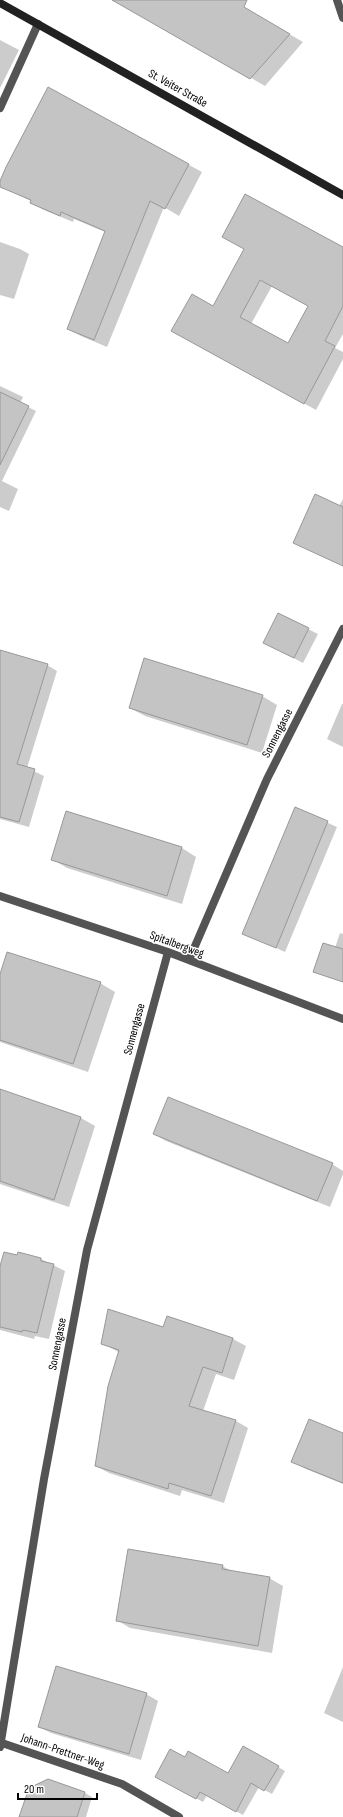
<svg xmlns="http://www.w3.org/2000/svg" width="343" height="1817" font-family="'Sofia Sans Condensed',sans-serif">
<rect width="100%" height="100%" fill="#fff"/>
<path fill="#0003" fill-rule="evenodd" d="M 122,0 L 230,0 L 303,42 L 265,86 L 120,3 Z
M 0,40 L 19,50 L 0,88 Z
M 66,98 L 202,172 L 179,216 L 164,207 L 107,347 L 81,336 L 68,329 L 105,232 L 74,219 L 73,222 L 44,210 L 31,203 L 31,201 L 0,186 L 0,184 Z
M 0,242 L 20,249 L 29,254 L 14,299 L 0,295 Z
M 343,248 L 343,334 L 335,348 L 343,352 L 343,359 L 316,410 L 184,337 L 214,307 L 245,249 ZM 272,286 L 309,306 L 289,345 L 251,324 Z
M 0,386 L 23,397 L 20,403 L 36,411 L 2,481 L 18,489 L 9,511 L 0,507 Z
M 343,499 L 343,566 L 339,506 Z
M 308,629 L 318,634 L 303,663 L 274,648 Z
M 0,651 L 47,665 L 57,671 L 27,768 L 44,776 L 29,827 L 0,819 Z
M 262,696 L 277,705 L 262,753 L 145,716 L 130,708 Z
M 342,704 L 343,704 L 343,747 L 327,739 Z
M 295,808 L 337,827 L 285,952 L 243,933 Z
M 67,812 L 182,848 L 196,857 L 182,904 L 67,868 L 52,859 Z
M 340,933 L 343,934 L 343,982 L 314,972 L 335,948 Z
M 0,977 L 100,983 L 115,992 L 88,1072 L 0,1042 Z
M 0,1090 L 81,1118 L 95,1126 L 69,1207 L 0,1184 Z
M 154,1134 L 332,1164 L 343,1171 L 343,1174 L 330,1207 L 166,1141 Z
M 18,1256 L 41,1259 L 65,1271 L 49,1339 L 35,1336 L 34,1339 L 0,1330 L 0,1270 Z
M 167,1317 L 233,1339 L 246,1346 L 234,1380 L 216,1374 L 203,1411 L 236,1421 L 248,1428 L 224,1503 L 182,1490 L 180,1496 L 109,1473 L 96,1466 L 120,1353 L 102,1343 L 163,1329 Z
M 343,1434 L 343,1484 L 306,1469 L 293,1461 Z
M 222,1566 L 232,1571 L 269,1578 L 283,1586 L 272,1653 L 130,1628 L 117,1620 Z
M 343,1667 L 343,1722 L 324,1713 Z
M 146,1694 L 158,1701 L 141,1760 L 51,1733 L 39,1727 Z
M 244,1747 L 285,1771 L 272,1794 L 259,1787 L 243,1815 L 207,1795 L 203,1802 L 164,1781 L 185,1758 L 228,1774 Z
M 85,1793 L 92,1797 L 86,1817 L 20,1817 Z"/>
<path fill="#c4c4c4" stroke="#989898" fill-rule="evenodd" d="M 112,0 L 247,0 L 244,7 L 290,34 L 250,79 Z
M 48,87 L 189,164 L 165,209 L 150,201 L 94,340 L 67,329 L 105,231 L 61,212 L 60,216 L 30,203 L 31,200 L 0,187 L 0,181 L 6,167 Z
M 245,194 L 343,247 L 343,306 L 325,341 L 335,346 L 304,404 L 171,331 L 192,294 L 213,306 L 244,249 L 222,237 ZM 260,280 L 308,306 L 288,343 L 240,317 Z
M 0,392 L 29,406 L 0,465 Z
M 315,494 L 343,507 L 343,566 L 293,543 Z
M 278,613 L 309,628 L 294,658 L 263,643 Z
M 0,650 L 48,664 L 17,764 L 35,769 L 19,822 L 0,817 Z
M 144,658 L 263,695 L 247,745 L 129,708 Z
M 295,807 L 328,821 L 276,948 L 242,934 Z
M 66,811 L 182,847 L 167,896 L 51,860 Z
M 323,943 L 343,949 L 343,982 L 313,972 Z
M 7,952 L 101,982 L 73,1064 L 0,1040 L 0,974 Z
M 0,1089 L 81,1117 L 54,1200 L 0,1181 Z
M 168,1097 L 333,1163 L 317,1201 L 153,1134 Z
M 4,1252 L 17,1255 L 18,1252 L 41,1258 L 41,1261 L 54,1264 L 37,1333 L 23,1330 L 22,1332 L 0,1327 L 0,1266 Z
M 108,1309 L 163,1327 L 167,1316 L 233,1338 L 222,1373 L 203,1367 L 189,1406 L 236,1420 L 211,1496 L 169,1483 L 168,1489 L 95,1466 L 108,1386 L 119,1350 L 101,1344 Z
M 309,1419 L 343,1433 L 343,1483 L 291,1462 Z
M 128,1549 L 223,1565 L 222,1569 L 270,1577 L 258,1646 L 116,1621 Z
M 56,1666 L 147,1693 L 129,1754 L 38,1727 Z
M 243,1746 L 279,1766 L 264,1791 L 251,1783 L 236,1812 L 200,1792 L 196,1799 L 155,1777 L 170,1749 L 185,1757 L 188,1751 L 228,1773 Z
M 48,1779 L 85,1792 L 77,1817 L 19,1817 L 29,1788 Z"/>
<g fill="none" stroke-linecap="round" stroke-linejoin="round">
<path stroke="#545454" stroke-width="8" d="M 337,0 L 343,18
M 0,108 L 38,24
M 0,896 L 168,952 L 343,1019
M 189,960 L 267,779 L 343,629
M 2,1743 L 122,1784 L 179,1817
M 0,1747 L 44,1479 L 87,1250 L 168,952"/>
<path stroke="#212121" stroke-width="8" d="M 0,3 L 343,195"/>
</g>
<g text-anchor="middle" stroke-width="3" stroke-linejoin="round" paint-order="stroke">
<g font-size="12" fill="#000" stroke="#fff">
<text transform="translate(178 88) rotate(29)" y="4">St. Veiter Straße</text>
<text transform="translate(277 733) rotate(-63)" y="4">Sonnengasse</text>
<text transform="translate(177 944) rotate(20)" y="4">Spitalbergweg</text>
<text transform="translate(134 1029) rotate(-75)" y="4">Sonnengasse</text>
<text transform="translate(57 1344) rotate(-79)" y="4">Sonnengasse</text>
<text transform="translate(63 1751) rotate(19)" y="4">Johann-Prettner-Weg</text>
</g>
</g>
<path d="M18 1793v6h79v-6" fill="none" stroke="#000000" stroke-width="2"/>
<text x="24" y="1793" font-size="12" fill="#000000" stroke="#ffffff" stroke-width="3" paint-order="stroke">20 m</text>
</svg>
